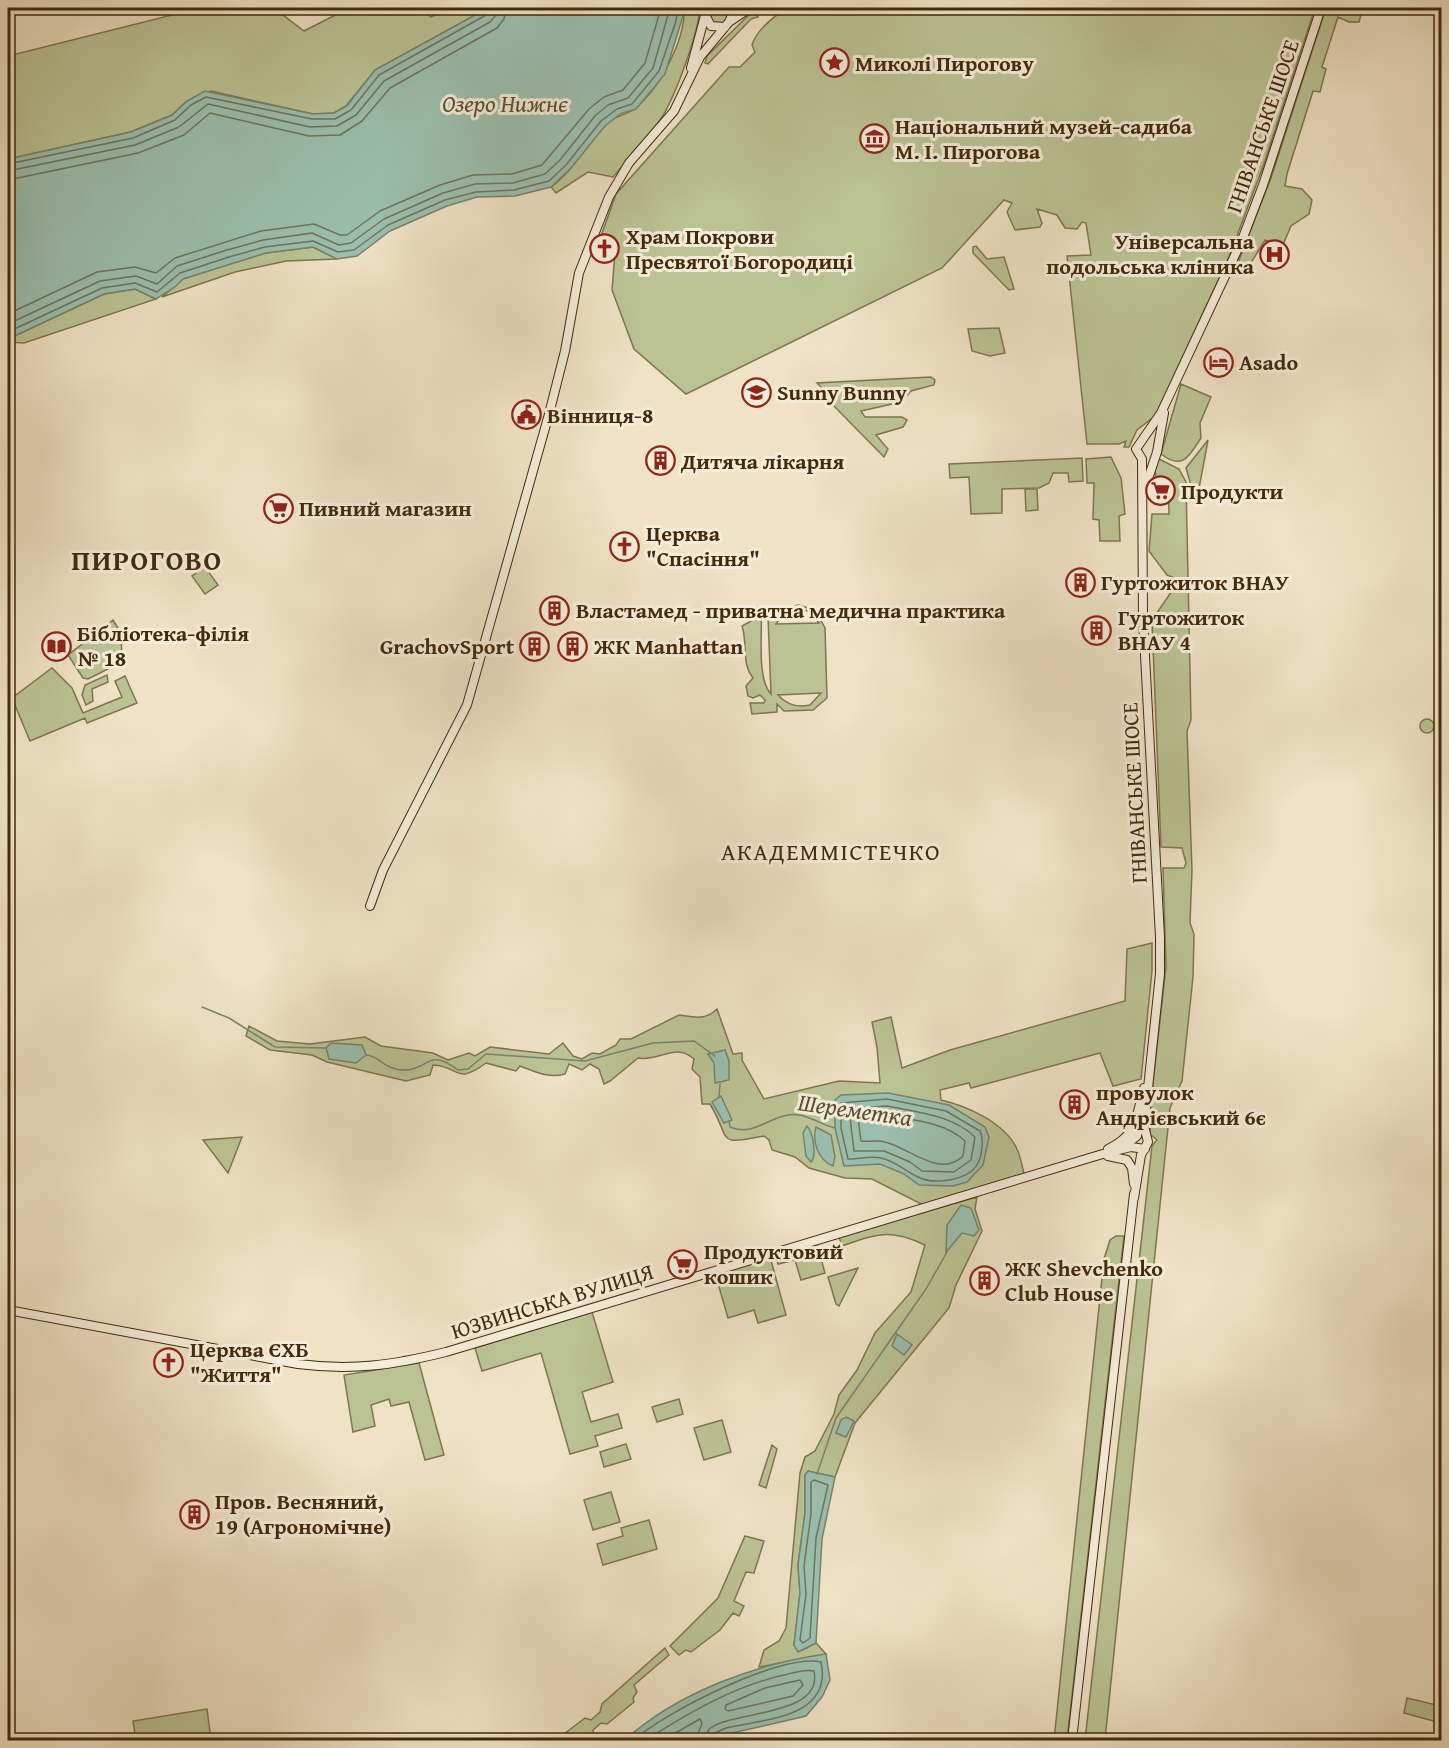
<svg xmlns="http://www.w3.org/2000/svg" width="1449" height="1748" font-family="'Gentium Book Plus',serif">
<rect width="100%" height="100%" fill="#efe2c5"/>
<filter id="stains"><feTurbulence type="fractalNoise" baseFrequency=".00333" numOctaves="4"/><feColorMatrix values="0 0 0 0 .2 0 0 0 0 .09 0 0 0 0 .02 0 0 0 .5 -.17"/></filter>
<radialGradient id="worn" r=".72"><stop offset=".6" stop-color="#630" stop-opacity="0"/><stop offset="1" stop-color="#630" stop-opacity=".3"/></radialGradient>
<path fill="#bbc394" stroke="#7e764f" stroke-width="1.5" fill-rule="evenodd" d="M710 15a9 9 0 1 1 18 0a9 9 0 1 1-18 0Z
M 200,8 L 244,8 L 283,15 L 304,31 L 349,8 L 421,8 L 431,17 L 452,8 L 488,8 L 375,70 L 346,106 L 334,113 L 313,114 L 211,91 L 187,101 L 172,115 L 131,132 L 8,159 L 8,56 Z
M 684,8 L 700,8 C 698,34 675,98 660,120 C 647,140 629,158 613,177 L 588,172 L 556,193 L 551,187 C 574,170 587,144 606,124 C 615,115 626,116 634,109 C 659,90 686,39 684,8 Z
M 787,8 L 1315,8 L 1264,164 L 1229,257 L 1155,416 L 1137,430 L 1129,447 L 1124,447 L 1126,441 L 1119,444 L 1087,444 L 1067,256 L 1091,255 L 1086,223 L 1082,222 L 1077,229 L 1065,228 L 1057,215 L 1037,209 L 1042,223 L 1040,227 L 1015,230 L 1007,212 L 1012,203 L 1004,200 L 942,268 L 686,394 L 634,349 L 612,290 L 616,240 L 601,236 L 616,194 L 729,67 L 740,67 L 755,52 L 752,45 C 757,29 773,17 787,8 Z
M 1326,8 L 1363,8 L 1359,22 L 1349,22 L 1338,17 L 1322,67 L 1326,69 L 1320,92 L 1313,91 L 1287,174 L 1285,186 L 1302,189 L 1312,200 L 1309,214 L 1291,226 L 1282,247 L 1265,240 L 1249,266 L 1243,266 L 1239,260 L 1271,178 Z
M 752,12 L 758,17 L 751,19 L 708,64 L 705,63 L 707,56 Z
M 976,246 L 987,259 L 1004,257 L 1014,289 L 1009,290 L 973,253 L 973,247 Z
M 313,247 L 337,259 L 286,261 L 235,272 L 162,297 L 183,279 L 230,263 L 266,253 Z
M 135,289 L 156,299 L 24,343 L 8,342 L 8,339 L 104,294 Z
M 999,328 L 1005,353 L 990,356 L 972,351 L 968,329 Z
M 931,377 L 935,380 L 934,385 L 911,391 L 901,402 L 861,411 L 865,417 L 902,417 L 907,420 L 903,427 L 876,435 L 888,449 L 884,457 L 828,400 L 827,393 L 817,383 Z
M 1181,384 L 1211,397 L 1200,423 L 1201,438 C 1189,456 1183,471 1161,454 Z
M 1208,440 L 1198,494 L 1197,500 L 1193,493 L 1186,468 Z
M 1111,457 L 1121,478 L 1125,514 L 1119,516 L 1120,541 L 1100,541 L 1099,520 L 1093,519 L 1094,483 L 1087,483 L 1086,459 Z
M 1082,458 L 1083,481 L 1069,482 L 1068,473 L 1053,473 L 1049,483 L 1039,488 L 1002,489 L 1002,513 L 971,514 L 969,477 L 950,478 L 949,464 Z
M 1159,459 L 1179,469 L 1186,482 L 1191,720 L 1187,731 L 1192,870 L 1190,923 L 1194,934 L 1193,977 L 1182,1081 L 1170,1108 L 1105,1740 L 1085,1740 L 1152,1146 L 1157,1140 L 1150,1134 L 1151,1101 L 1166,967 L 1163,868 L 1184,868 L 1186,863 L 1182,848 L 1161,847 L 1152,620 L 1176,585 L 1175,578 L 1167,575 L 1149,551 L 1152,514 L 1169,514 L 1168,483 L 1156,482 L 1155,466 Z
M 1025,489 L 1037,489 L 1038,510 L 1026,511 Z
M 205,567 L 218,585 L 205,594 L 192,576 Z
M 798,605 L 815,610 L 825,628 L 827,698 L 813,710 L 784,711 L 777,704 L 777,712 L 752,714 L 750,703 L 764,703 L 765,700 L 760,695 L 753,698 L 748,696 L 746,686 L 753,678 C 741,663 748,644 742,626 L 751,621 L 758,607 L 761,608 C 763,629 756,679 771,694 L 768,616 ZM 794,609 L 809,611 L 819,623 L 776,624 L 782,615 ZM 821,693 L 810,705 C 797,708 787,705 778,695 Z
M 113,620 L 121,633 L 122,662 L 88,679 L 83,678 L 68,655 Z
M 52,668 L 72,688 L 83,713 L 122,697 L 115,681 L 125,676 L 137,703 L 87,723 L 85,718 L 30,741 L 12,698 Z
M 107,675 L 108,682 L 92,689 L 93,701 L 86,705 L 82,695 L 85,685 Z
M1420 726a7 7 0 1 1 14 0a7 7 0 1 1-14 0Z
M 1152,943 L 1152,971 L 1141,1079 L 1113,1086 L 1100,1053 L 971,1088 L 969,1083 L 940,1090 L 941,1100 C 967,1106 1003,1122 1016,1147 C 1020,1154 1022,1165 1024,1174 L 925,1206 L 872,1179 L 845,1178 L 809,1168 L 795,1157 L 772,1150 L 769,1140 L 764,1136 C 714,1146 732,1140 710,1104 L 702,1104 L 700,1077 L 692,1069 L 694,1059 C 675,1042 660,1062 638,1058 L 610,1081 L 604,1084 L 599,1069 L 590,1064 L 582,1070 L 569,1064 L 565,1074 C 547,1079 535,1071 520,1066 L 516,1071 L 486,1063 C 455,1086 460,1066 433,1065 L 430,1075 L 406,1081 L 327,1062 L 312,1055 L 270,1050 L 246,1036 L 249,1026 L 277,1041 L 310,1044 L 365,1037 L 381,1046 L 433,1053 L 448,1060 L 469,1053 L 475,1056 L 490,1047 L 549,1054 L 563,1043 L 573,1056 L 582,1059 L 592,1053 L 600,1054 L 616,1045 L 620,1039 L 631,1039 L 679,1015 C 693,1017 705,1021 717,1009 L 733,1054 L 742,1053 L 742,1060 L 764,1099 L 839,1081 L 880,1083 L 877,1047 L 872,1022 L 891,1017 L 902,1068 L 950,1050 L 1125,1001 L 1127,949 Z
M 242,1137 L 228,1173 L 203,1140 Z
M 977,1197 L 975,1209 L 982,1231 L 956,1285 L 949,1308 L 855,1423 L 835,1477 L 808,1471 L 805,1475 L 805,1513 L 798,1565 L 800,1593 L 794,1645 L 803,1650 L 816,1643 L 826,1654 L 759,1667 L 764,1650 L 779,1641 L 786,1628 L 800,1473 L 805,1457 L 815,1451 L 834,1414 L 839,1395 L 857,1370 L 875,1333 L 911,1292 L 925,1245 C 890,1228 877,1234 842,1246 L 839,1237 Z
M 1116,1236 L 1124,1236 L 1067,1740 L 1054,1740 L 1104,1259 L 1110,1240 Z
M 817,1244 L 825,1273 L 801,1280 L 795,1260 L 778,1264 L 775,1256 Z
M 770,1257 L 786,1315 L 758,1323 L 754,1310 L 728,1318 L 715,1273 Z
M 858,1268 L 839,1306 L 836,1304 L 828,1277 Z
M 592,1312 L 613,1382 L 582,1392 L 591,1422 L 618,1414 L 622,1428 L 595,1436 L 598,1446 L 570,1454 L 541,1353 L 482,1371 L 475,1348 Z
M 419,1363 L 444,1455 L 425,1460 L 409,1402 L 391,1406 L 389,1399 L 371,1405 L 375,1426 L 353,1432 L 344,1375 Z
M 679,1399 L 683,1414 L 657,1422 L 652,1407 Z
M 722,1420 L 731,1452 L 704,1460 L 694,1428 Z
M 626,1444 L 631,1459 L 604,1467 L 600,1452 Z
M 772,1445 L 777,1449 L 766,1488 L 759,1485 Z
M 611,1492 L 620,1522 L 593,1530 L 584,1500 Z
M 649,1520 L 657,1549 L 603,1565 L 597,1544 L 623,1536 L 621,1528 Z
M 745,1536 L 764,1541 L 754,1573 L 746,1572 L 734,1601 L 744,1606 L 739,1616 L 733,1613 L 720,1630 L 691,1652 L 686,1650 L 679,1655 L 670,1646 L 718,1598 Z
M 665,1648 L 669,1655 L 634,1685 L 637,1692 L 633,1698 L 634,1702 L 607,1724 L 601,1723 L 593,1730 L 595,1737 L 591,1740 L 556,1740 L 585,1718 L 591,1720 L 600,1712 L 602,1704 Z
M 1407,1698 L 1441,1706 L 1441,1723 L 1404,1713 Z
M 207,1709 L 211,1740 L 136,1740 L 133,1721 Z"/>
<path fill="#9bbfaf" stroke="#77836d" stroke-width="1.5" d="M 488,8 L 684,8 L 684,13 L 665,74 L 636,109 L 620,114 L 605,126 L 570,169 L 551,187 L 515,196 L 477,197 L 447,206 L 390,231 L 357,256 L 337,259 L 313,247 L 266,253 L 183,279 L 175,287 L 156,299 L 135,289 L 104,294 L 8,339 L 8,159 L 131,132 L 172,115 L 187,101 L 205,91 L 313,114 L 334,113 L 347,106 L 375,70 Z
M 331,1043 L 362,1045 L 366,1055 L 356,1063 L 329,1059 L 326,1048 Z
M 725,1050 L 729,1061 L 729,1080 L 715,1083 L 714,1063 L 708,1054 Z
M 888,1093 L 949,1105 L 985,1127 L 989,1137 L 983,1165 L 967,1182 L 953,1186 L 919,1185 L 904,1174 L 880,1164 L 844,1166 L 835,1128 L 835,1100 L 841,1095 Z
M 721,1096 L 732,1120 L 724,1123 L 712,1102 Z
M 807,1126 C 813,1132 817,1156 811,1162 L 806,1156 L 803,1133 Z
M 816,1127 L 831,1135 L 835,1157 L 833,1166 C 818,1160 812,1141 816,1127 Z
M 961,1205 L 971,1208 L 979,1230 L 974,1236 L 962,1233 L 946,1252 L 947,1225 Z
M 897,1334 L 912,1345 L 904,1355 L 892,1346 Z
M 846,1417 L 854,1421 L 846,1437 L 836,1433 L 841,1420 Z
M 808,1471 L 835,1477 L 822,1539 L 816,1643 L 798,1652 L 794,1645 L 800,1593 L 798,1565 L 805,1513 L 805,1475 Z
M 826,1654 L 830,1680 L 822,1697 L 806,1716 L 728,1734 L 712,1740 L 625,1740 C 678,1692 756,1664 826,1654 Z"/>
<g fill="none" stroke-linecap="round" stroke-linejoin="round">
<path stroke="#6e745c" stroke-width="1.5" d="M 8,164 L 133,138 L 175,120 L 191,105 L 206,97 L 312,119 L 335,119 L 351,110 L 379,75 L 486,15 L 490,8
M 8,171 L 135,145 L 179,127 L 208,104 L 310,127 L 337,126 L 356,115 L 384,81 L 490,22 L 496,15 L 497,8
M 8,180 L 138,153 L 184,135 L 210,113 L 309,136 L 340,135 L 362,121 L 390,88 L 497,28 L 504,19 L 506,8
M 8,314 L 97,272 L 135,267 L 156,273 L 175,258 L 261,231 L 314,224 L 340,235 L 347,235 L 380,211 L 440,185 L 473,175 L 512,174 L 542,165 L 589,109 L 604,97 L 623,90 L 645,63 L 661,8
M 8,324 L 100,281 L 136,276 L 157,284 L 177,266 L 227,250 L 263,240 L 312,233 L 339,245 L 351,243 L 384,219 L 443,193 L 475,184 L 513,183 L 545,174 L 560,160 L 595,116 L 608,105 L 628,98 L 653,68 L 670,8
M 8,332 L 102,288 L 135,283 L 157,292 L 180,273 L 229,257 L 265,247 L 313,241 L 338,252 L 354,250 L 388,225 L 445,200 L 476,192 L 514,190 L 549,181 L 566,165 L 601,121 L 617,109 L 632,104 L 659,71 L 676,21 L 678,8
M 887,1099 L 946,1111 L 980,1131 C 984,1139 982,1155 978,1163 C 969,1181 934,1185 918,1177 C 906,1172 896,1161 881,1158 C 870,1155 858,1160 848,1159 L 841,1128 L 841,1103 Z
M 887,1106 C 917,1112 952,1115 975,1137 L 971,1160 L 954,1172 L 922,1171 L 910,1162 L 884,1151 L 854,1151 L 849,1109 Z
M 886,1115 C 912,1120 945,1122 965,1141 L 963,1156 C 940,1179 908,1147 885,1142 C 877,1140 869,1142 861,1141 L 858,1118 Z
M 814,1480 L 828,1485 L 816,1538 L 810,1638 L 803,1643 L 800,1640 L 806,1594 L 804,1566 L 811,1514 L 811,1482 Z
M 800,1680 L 803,1685 L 793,1696 L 728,1711 L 725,1709 L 726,1705 L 765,1688 Z
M 634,1740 C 664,1713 780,1653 821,1662 C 833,1718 764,1719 726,1728 L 715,1733 L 713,1740
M 646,1740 C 690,1712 736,1685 788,1674 C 796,1672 806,1669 814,1671 C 824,1717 733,1710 709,1729 L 705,1740
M 663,1740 L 700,1719 L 702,1723 L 696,1740"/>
<path stroke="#77836d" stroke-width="1.5" d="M 202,1007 L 229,1018 L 275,1047 L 326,1048
M 366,1055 C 379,1055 383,1070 405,1070 C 429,1070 427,1047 458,1070 L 468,1069 L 486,1054 L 585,1061 L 653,1043 L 694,1041 L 715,1056
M 719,1097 L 720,1084
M 729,1121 L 730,1127 C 756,1138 773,1111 799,1115 C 811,1117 823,1125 835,1128
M 817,1474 L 836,1418 L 926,1289 L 947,1252"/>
<defs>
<path id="secondary" d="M 729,8 L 732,15 L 729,22
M 705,15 L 711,26 L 725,27
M 691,68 L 707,8
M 1146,485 L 1157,452 L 1164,413
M 370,906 L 383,870 L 467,705 L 549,414 L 565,351 L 579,273 L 609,197 L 629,163 L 674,111 L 700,57 L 729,22 L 750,8
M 1124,1146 L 1137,1136 L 1140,1120
M 1108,1149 C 1139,1134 1135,1118 1144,1088
M 1108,1156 L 1127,1160 L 1132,1168 L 1134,1184
M 1134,1198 L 1141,1155 L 1148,1142 L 1144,1126 L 1160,974 L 1160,937 L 1143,618 L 1142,459 L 1136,449 L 1161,413 L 1242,240 L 1263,185 L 1321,8
M 8,1310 L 298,1364 C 353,1371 393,1365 446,1352 L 1106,1153 L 1131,1147 L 1145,1149
M 1072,1740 L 1134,1194"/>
</defs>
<use href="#secondary" stroke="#422a0a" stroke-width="10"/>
<use href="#secondary" stroke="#f5ecd9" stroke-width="8"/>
</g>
<defs>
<symbol id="sight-ring" viewBox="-11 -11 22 22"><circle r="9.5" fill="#f5ecd9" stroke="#8f2418" stroke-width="1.5"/><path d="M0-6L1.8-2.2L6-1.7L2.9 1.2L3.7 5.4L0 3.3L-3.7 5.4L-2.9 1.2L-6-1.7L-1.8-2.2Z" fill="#8f2418"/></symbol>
<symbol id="museum-ring" viewBox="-11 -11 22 22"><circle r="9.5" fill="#f5ecd9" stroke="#8f2418" stroke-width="1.5"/><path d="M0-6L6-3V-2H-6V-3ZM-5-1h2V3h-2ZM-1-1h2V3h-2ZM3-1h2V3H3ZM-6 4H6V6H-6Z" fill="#8f2418"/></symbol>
<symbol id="church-ring" viewBox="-11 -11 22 22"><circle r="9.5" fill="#f5ecd9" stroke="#8f2418" stroke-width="1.5"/><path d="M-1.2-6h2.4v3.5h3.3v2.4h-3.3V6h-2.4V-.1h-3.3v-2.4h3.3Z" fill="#8f2418"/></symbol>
<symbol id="hospital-ring" viewBox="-11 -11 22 22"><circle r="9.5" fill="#f5ecd9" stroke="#8f2418" stroke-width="1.5"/><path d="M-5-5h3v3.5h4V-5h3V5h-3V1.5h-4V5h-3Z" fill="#8f2418"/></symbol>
<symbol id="hotel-ring" viewBox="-11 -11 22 22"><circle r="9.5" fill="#f5ecd9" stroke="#8f2418" stroke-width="1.5"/><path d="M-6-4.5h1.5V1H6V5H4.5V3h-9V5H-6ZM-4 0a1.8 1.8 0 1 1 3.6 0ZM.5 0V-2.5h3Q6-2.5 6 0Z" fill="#8f2418"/></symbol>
<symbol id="school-ring" viewBox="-11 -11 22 22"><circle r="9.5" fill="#f5ecd9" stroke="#8f2418" stroke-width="1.5"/><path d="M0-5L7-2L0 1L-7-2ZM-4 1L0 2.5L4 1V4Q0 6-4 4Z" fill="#8f2418"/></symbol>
<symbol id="civic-ring" viewBox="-11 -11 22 22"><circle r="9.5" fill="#f5ecd9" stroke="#8f2418" stroke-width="1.5"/><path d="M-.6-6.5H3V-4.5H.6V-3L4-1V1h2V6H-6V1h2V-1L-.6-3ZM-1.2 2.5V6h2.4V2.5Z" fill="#8f2418"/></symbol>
<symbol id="building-ring" viewBox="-11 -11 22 22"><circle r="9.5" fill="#f5ecd9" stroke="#8f2418" stroke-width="1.5"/><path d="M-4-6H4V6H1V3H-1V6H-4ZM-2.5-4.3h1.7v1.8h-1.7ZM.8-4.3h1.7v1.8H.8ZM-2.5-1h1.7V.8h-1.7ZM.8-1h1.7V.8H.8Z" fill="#8f2418"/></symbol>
<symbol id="supermarket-ring" viewBox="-11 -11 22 22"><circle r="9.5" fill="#f5ecd9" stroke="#8f2418" stroke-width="1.5"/><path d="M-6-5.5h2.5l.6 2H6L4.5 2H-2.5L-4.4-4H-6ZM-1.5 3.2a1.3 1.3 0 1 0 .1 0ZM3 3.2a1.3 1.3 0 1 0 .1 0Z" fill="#8f2418"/></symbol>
<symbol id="library-ring" viewBox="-11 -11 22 22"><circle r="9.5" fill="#f5ecd9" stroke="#8f2418" stroke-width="1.5"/><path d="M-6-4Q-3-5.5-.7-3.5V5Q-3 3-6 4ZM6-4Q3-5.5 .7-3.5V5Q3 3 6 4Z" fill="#8f2418"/></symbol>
</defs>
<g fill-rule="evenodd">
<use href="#sight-ring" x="818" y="46" width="33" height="33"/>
<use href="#museum-ring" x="858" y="122" width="33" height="33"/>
<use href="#church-ring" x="588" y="232" width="33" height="33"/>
<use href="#hospital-ring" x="1258" y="238" width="33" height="33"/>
<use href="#hotel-ring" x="1202" y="346" width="33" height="33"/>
<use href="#school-ring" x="740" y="376" width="33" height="33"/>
<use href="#civic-ring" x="510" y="398" width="33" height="33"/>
<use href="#building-ring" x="644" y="444" width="33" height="33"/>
<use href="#supermarket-ring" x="1144" y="474" width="33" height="33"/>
<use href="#supermarket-ring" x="262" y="492" width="33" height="33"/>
<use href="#church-ring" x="608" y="530" width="33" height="33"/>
<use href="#building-ring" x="1064" y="566" width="33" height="33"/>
<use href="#building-ring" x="538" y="594" width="33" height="33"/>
<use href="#building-ring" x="1080" y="614" width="33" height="33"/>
<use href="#library-ring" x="40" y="630" width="33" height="33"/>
<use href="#building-ring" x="518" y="630" width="33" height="33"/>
<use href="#building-ring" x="556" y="630" width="33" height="33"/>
<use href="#building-ring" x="1058" y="1088" width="33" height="33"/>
<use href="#supermarket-ring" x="666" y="1248" width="33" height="33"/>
<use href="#building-ring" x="968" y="1264" width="33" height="33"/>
<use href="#church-ring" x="152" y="1346" width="33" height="33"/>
<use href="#building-ring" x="178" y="1498" width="33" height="33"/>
</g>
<g text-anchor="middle" stroke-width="6" stroke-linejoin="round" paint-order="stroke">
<g font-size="22" font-weight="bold" fill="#422a0a" stroke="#f5ecd9" text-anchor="start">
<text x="855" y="71">Миколі Пирогову</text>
<text x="895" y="134">Національний музей-садиба<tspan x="895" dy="25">М. І. Пирогова</tspan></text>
<text x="626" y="244">Храм Покрови<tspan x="626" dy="25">Пресвятої Богородиці</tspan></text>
<text x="1254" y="249" text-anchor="end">Універсальна<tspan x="1254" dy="25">подольська кліника</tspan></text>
<text x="1239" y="370">Asado</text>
<text x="777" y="400">Sunny Bunny</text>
<text x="547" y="423">Вінниця-8</text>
<text x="681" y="469">Дитяча лікарня</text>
<text x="1181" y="499">Продукти</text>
<text x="299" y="516">Пивний магазин</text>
<text x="646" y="541">Церква<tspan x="646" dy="25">"Спасіння"</tspan></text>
<text x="1101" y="590">Гуртожиток ВНАУ</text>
<text x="576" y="618">Властамед - приватна медична практика</text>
<text x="1118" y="625">Гуртожиток<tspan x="1118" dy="25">ВНАУ 4</tspan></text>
<text x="77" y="641">Бібліотека-філія<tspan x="77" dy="25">№ 18</tspan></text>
<text x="514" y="654" text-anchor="end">GrachovSport</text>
<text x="594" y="654">ЖК Manhattan</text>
<text x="1096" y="1100">провулок<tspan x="1096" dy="25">Андрієвський 6є</tspan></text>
<text x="704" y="1259">Продуктовий<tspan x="704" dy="25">кошик</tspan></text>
<text x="1005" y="1276">ЖК Shevchenko<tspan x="1005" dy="25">Club House</tspan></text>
<text x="190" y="1357">Церква ЄХБ<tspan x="190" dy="25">"Життя"</tspan></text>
<text x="215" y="1509">Пров. Весняний,<tspan x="215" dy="25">19 (Агрономічне)</tspan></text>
</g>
<g font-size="22" fill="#422a0a" stroke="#f5ecd9">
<text transform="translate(1262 126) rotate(-71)" y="8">ГНІВАНСЬКЕ ШОСЕ</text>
<text transform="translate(1134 793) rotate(-93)" y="8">ГНІВАНСЬКЕ ШОСЕ</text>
<text transform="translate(552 1301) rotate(-17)" y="8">ЮЗВИНСЬКА ВУЛИЦЯ</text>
</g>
<g font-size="24" font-style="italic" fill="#584f33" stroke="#f5ecd9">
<text x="505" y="112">Озеро Нижнє</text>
<text transform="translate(855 1110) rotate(8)" y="8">Шереметка</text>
</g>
<g font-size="24" letter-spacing="1.5" fill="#422a0a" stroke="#f5ecd9">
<text x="831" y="860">АКАДЕММІСТЕЧКО</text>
</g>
<g font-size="28" font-weight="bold" letter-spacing="1.5" fill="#422a0a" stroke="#f5ecd9">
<text x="147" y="570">ПИРОГОВО</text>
</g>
</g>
<rect width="1449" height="1748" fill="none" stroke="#efe2c5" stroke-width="30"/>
<rect x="9" y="9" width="1431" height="1730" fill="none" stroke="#422a0a" stroke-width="3"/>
<rect x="15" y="15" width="1419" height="1718" fill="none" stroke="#422a0a" stroke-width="1.5"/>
<rect width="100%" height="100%" filter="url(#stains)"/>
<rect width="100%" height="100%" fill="url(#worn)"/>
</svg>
